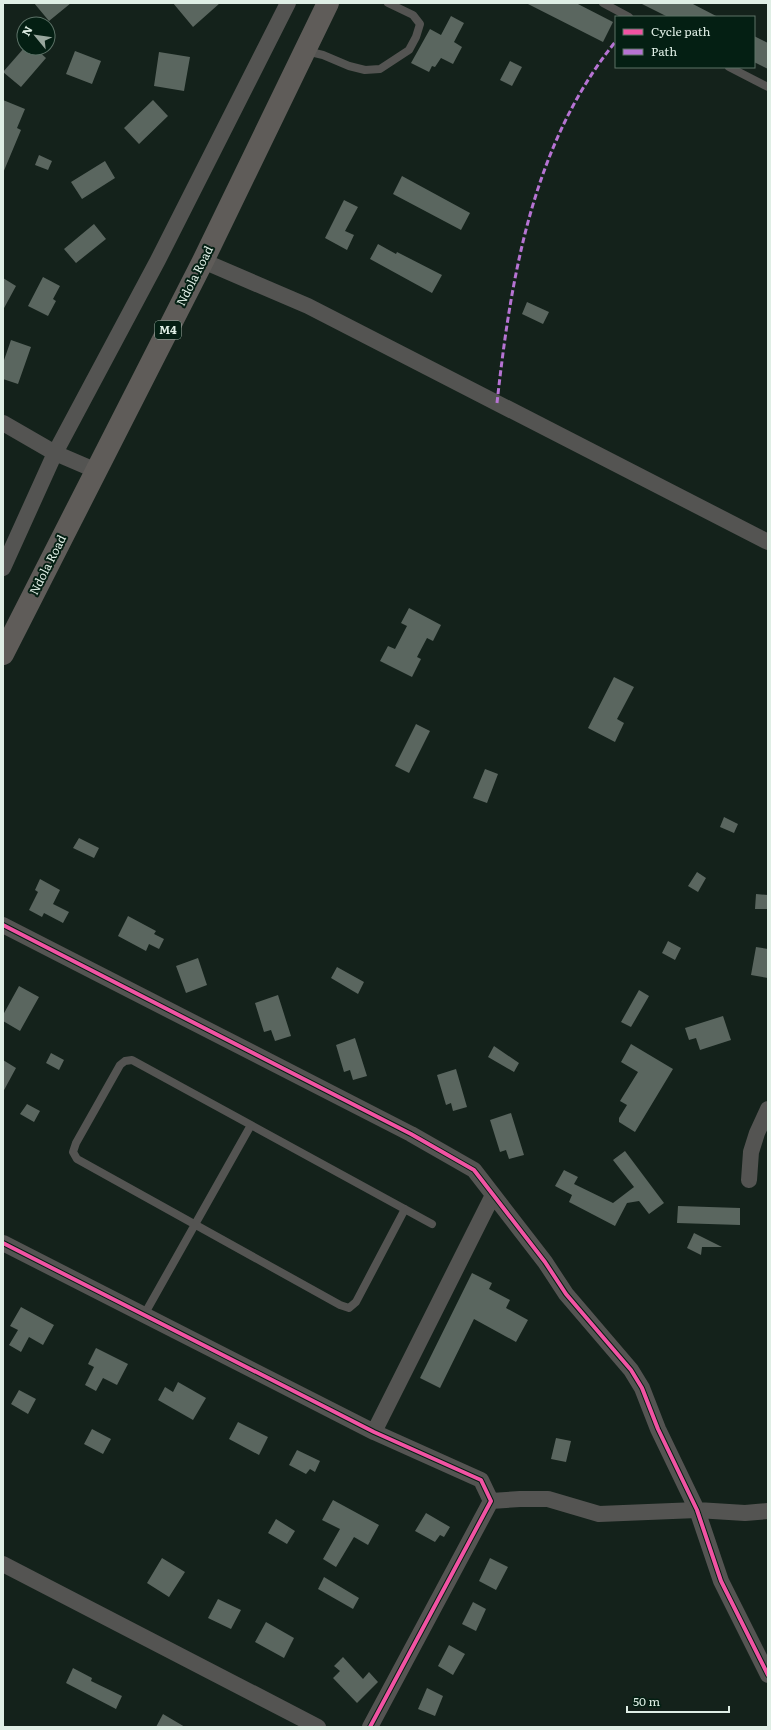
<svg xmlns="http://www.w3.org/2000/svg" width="771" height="1730" font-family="Literata,serif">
<rect width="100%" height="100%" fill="#14221b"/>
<path fill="#5a665f" d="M 34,3 L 71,3 L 49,21 Z
M 173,3 L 220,3 L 193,27 Z
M 526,3 L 576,3 L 613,22 L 603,42 Z
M 640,3 L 691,3 L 718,17 L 668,17 Z
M 451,16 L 464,23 L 454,42 L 462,47 L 453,64 L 441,58 L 435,67 L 432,66 L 429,72 L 411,63 L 430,29 L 441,35 Z
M 754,36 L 768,43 L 768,69 L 754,62 Z
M 24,48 L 35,48 L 46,58 L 21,87 L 3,72 Z
M 75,51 L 101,61 L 92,84 L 66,74 Z
M 159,52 L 190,57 L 184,91 L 154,86 Z
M 510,61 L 522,67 L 512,86 L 500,80 Z
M 3,100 L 25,109 L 17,128 L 21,130 L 3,173 Z
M 153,100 L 168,116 L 139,144 L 124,128 Z
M 39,155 L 52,161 L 48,170 L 35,165 Z
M 105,161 L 115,178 L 82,199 L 71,182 Z
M 402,176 L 470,213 L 461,230 L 393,194 Z
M 344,200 L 358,207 L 345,231 L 354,235 L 347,250 L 325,238 Z
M 94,224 L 106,239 L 76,263 L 64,249 Z
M 378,244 L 396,254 L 397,252 L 442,275 L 432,293 L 370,259 Z
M 43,277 L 60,286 L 53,299 L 56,301 L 48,316 L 28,306 Z
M 3,278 L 16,286 L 3,310 Z
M 527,302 L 549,312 L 543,324 L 522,314 Z
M 11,340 L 31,347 L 18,384 L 3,379 L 3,363 Z
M 409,608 L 441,625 L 433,641 L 427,638 L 417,657 L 421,659 L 412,677 L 380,661 L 388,646 L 395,649 L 407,626 L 401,623 Z
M 614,677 L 634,687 L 617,719 L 624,723 L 615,742 L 588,728 Z
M 416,724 L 430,731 L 409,773 L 395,766 Z
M 485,769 L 498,774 L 487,803 L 473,798 Z
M 724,817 L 738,824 L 734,833 L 720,827 Z
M 79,838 L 99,848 L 94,858 L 73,848 Z
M 697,872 L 706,878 L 698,892 L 688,886 Z
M 40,879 L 60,890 L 53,904 L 69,912 L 63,923 L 44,913 L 42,917 L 29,910 L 38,892 L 35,890 Z
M 756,894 L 768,895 L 768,909 L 755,909 Z
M 128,916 L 156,931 L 154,934 L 164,939 L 159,949 L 149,944 L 146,951 L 118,936 Z
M 668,941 L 681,948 L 675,960 L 662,953 Z
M 756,947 L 768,949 L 768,978 L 751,975 Z
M 198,958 L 207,985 L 186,993 L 176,966 Z
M 337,967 L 364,982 L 358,994 L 331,978 Z
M 19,986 L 39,997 L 20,1031 L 3,1021 L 3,1015 Z
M 639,990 L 649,996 L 631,1027 L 621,1022 Z
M 278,995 L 291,1036 L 275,1041 L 271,1030 L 264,1032 L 255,1003 Z
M 723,1016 L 731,1040 L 700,1050 L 696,1038 L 689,1040 L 685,1028 Z
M 355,1038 L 367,1076 L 353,1080 L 350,1070 L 344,1072 L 336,1045 Z
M 631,1044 L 673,1069 L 635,1132 L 619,1122 L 619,1118 L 627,1105 L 620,1101 L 638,1072 L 621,1062 Z
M 494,1046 L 519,1063 L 514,1072 L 488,1057 Z
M 51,1053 L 64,1060 L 59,1070 L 46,1063 Z
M 3,1060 L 16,1068 L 3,1092 Z
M 456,1069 L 467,1107 L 453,1111 L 451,1103 L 446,1105 L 437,1075 Z
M 27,1104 L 40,1111 L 34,1122 L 20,1114 Z
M 511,1113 L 524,1155 L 509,1159 L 506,1150 L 500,1152 L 490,1120 Z
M 625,1151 L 664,1203 L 649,1214 L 639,1201 L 627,1203 L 615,1226 L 569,1202 L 572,1195 L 555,1186 L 564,1170 L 578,1177 L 574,1184 L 613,1203 L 634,1187 L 613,1160 Z
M 678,1206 L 740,1208 L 740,1225 L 677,1223 Z
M 694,1233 L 722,1247 L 702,1247 L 701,1255 L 687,1248 Z
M 472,1273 L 492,1283 L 489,1289 L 510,1300 L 506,1308 L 528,1320 L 516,1342 L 474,1319 L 440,1388 L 420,1378 Z
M 21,1307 L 54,1325 L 43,1345 L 29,1337 L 21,1352 L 9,1345 L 18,1330 L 10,1326 Z
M 96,1348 L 128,1364 L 117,1385 L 103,1378 L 96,1391 L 85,1385 L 94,1367 L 88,1364 Z
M 178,1382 L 206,1398 L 193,1420 L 158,1400 L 165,1387 L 173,1392 Z
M 19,1390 L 36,1399 L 28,1414 L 11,1404 Z
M 238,1422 L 268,1437 L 259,1455 L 229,1439 Z
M 92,1429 L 111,1439 L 103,1454 L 84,1444 Z
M 556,1438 L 571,1441 L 566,1462 L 551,1459 Z
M 297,1450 L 320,1461 L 315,1472 L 310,1469 L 306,1474 L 289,1465 Z
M 333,1500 L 379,1525 L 368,1545 L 354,1537 L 336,1567 L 323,1559 L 340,1529 L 322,1520 Z
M 426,1513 L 450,1527 L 444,1537 L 440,1535 L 435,1542 L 415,1531 Z
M 276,1519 L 295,1531 L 287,1544 L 268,1533 Z
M 162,1558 L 185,1572 L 169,1597 L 147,1583 Z
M 490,1558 L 508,1567 L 496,1590 L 479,1581 Z
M 324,1577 L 359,1598 L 353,1609 L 318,1589 Z
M 218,1599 L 241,1610 L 231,1629 L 208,1618 Z
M 473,1602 L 486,1609 L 476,1631 L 462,1624 Z
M 266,1622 L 294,1638 L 284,1658 L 255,1642 Z
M 449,1645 L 465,1654 L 453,1675 L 438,1666 Z
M 343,1657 L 363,1679 L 369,1672 L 378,1682 L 357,1703 L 333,1678 L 340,1671 L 334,1666 Z
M 73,1668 L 92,1678 L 91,1681 L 122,1696 L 116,1709 L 66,1683 Z
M 427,1688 L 443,1696 L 435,1716 L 418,1709 Z
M 163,1714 L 185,1727 L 156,1727 Z"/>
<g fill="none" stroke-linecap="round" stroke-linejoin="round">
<path stroke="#545452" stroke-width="8" d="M 603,3 L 629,17
M 306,51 L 323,55 L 349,66 L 365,70 L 380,69 L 409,50 L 416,37 L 420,24 L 413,15 L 388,3
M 729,67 L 768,87
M 405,1209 L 356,1302 L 349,1308 L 340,1305 L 77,1159 L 73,1152 L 76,1143 L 120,1065 L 125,1061 L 132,1060 L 432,1224
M 144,1315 L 251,1125"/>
<path stroke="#545452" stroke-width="16" d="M 203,261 L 308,306 L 768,542
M 3,423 L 55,453 L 97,471
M 3,568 L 55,453 L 158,260 L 288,3
M 3,925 L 411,1134 L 474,1170 L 545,1262 L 566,1294 L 631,1370 L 642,1388 L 658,1429 L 697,1510 L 721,1581 L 768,1675
M 749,1180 L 751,1152 L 757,1133 L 768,1109
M 3,1243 L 374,1432 L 481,1480 L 491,1501 L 370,1727
M 374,1432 L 493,1195
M 491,1501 L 520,1499 L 548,1499 L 599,1514 L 697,1510 L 745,1513 L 768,1511
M 3,1564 L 318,1727"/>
<path stroke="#5f5c59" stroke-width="22" d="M 3,654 L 203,261 L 328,3"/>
<path stroke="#b673d3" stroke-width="3" stroke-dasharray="6 3" stroke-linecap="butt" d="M 497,403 C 511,276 533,143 616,41"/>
<defs>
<path id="cycleway" d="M 3,925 L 411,1134 L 474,1170 L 545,1262 L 566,1294 L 631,1370 L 642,1388 L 658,1429 L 697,1510 L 721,1581 L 768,1675
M 3,1243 L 374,1432 L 481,1480 L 491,1501 L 370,1727"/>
</defs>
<use href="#cycleway" stroke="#041f13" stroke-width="6"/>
<use href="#cycleway" stroke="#f153a3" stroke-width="4"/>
</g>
<g text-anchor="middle" stroke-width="4" stroke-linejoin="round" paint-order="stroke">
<rect fill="#041f13" stroke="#9db0a6" stroke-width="1" x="155" y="321" width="26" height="18" rx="3"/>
<g font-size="11" font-weight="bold" fill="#dfeee5">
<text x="168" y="334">M4</text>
</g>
<g font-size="12" fill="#dfeee5" stroke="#041f13">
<text transform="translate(195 276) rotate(-63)" y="4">Ndola Road</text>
<text transform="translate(48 565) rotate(-63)" y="4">Ndola Road</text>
</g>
</g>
<rect width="771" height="1730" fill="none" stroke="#dfeee5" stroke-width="8"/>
<rect x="615" y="16" width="140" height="52" fill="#041f13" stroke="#5c7267"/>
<rect x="623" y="29" width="20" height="6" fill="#f153a3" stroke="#5c7267"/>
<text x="651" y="36" font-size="12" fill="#dfeee5">Cycle path</text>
<rect x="623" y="49" width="20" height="6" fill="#b673d3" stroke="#5c7267"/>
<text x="651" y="56" font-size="12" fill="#dfeee5">Path</text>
<g transform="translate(36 36) rotate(299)"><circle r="19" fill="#041f13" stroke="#5c7267"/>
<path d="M0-3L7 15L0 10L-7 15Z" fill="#98a79e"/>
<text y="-6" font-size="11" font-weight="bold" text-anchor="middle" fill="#dfeee5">N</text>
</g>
<path d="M627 1706v6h102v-6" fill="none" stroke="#dfeee5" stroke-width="2"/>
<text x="633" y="1706" font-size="12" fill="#dfeee5" stroke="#041f13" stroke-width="3" paint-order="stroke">50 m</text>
</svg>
